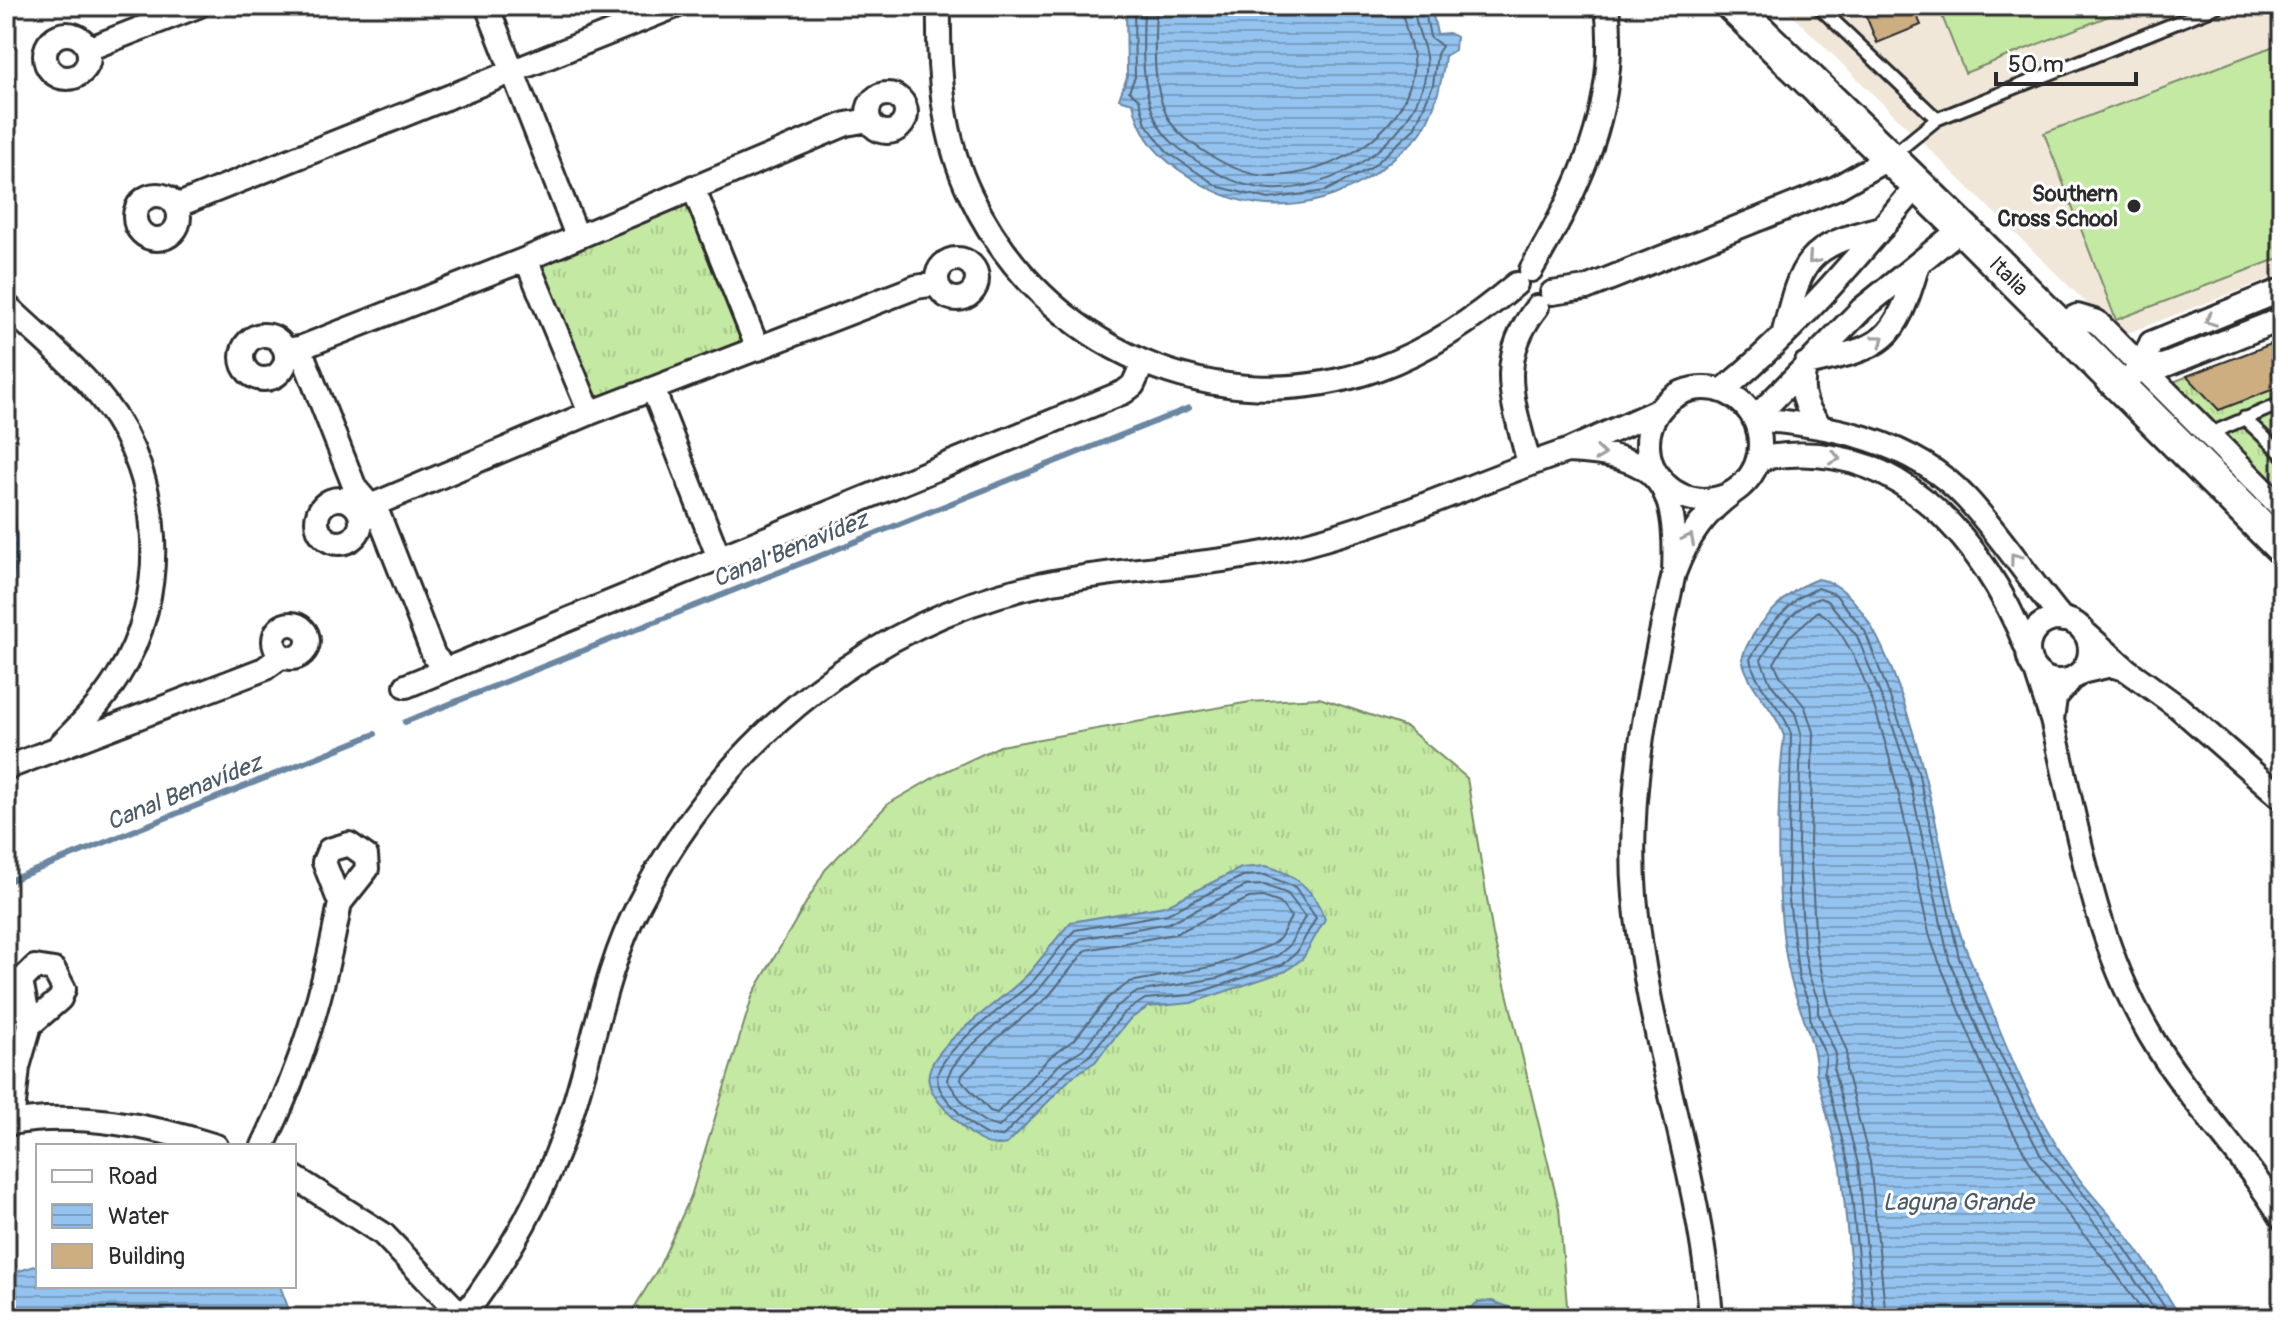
<svg xmlns="http://www.w3.org/2000/svg" width="2288" height="1324" font-family="Pangolin,sans-serif">
<defs>
<pattern id="grass-tufts" width="24" height="20" patternUnits="userSpaceOnUse" patternTransform="scale(2)"><rect width="24" height="20" fill="#c4e9a3"/><path d="M3 7l-1-3M5 7V3M7 7l1-3M15 17l-1-3M17 17v-4M19 17l1-3" fill="none" stroke="#a9c88c"/></pattern>
<pattern id="water-rules" width="6" height="5" patternUnits="userSpaceOnUse" patternTransform="scale(2)"><rect width="6" height="5" fill="#94c3ef"/><path d="M0 2.5h6" fill="none" stroke="#799fc2"/></pattern>
</defs>
<rect width="100%" height="100%" fill="#fff"/>
<filter id="ink" filterUnits="userSpaceOnUse"><feTurbulence type="fractalNoise" baseFrequency=".0125" numOctaves="2"/><feDisplacementMap in="SourceGraphic" scale="16" xChannelSelector="R" yChannelSelector="G"/><feConvolveMatrix kernelMatrix="1 2 1 2 8 2 1 2 1" color-interpolation-filters="sRGB"/></filter>
<g filter="url(#ink)">
<path fill="#f0e7d9" d="M 1783,6 L 2282,6 L 2282,274 L 2120,336 Z"/>
<path fill="url(#grass-tufts)" stroke="#788a67" stroke-width="2" d="M 693,187 L 758,349 L 590,413 L 526,259 Z
M 2282,340 L 2282,500 L 2168,384 Z
M 1319,698 L 1406,727 L 1467,778 L 1493,935 L 1559,1208 L 1568,1318 L 628,1318 L 659,1267 L 691,1196 L 753,994 L 825,870 L 888,804 L 940,774 L 1000,746 L 1250,702 Z"/>
<path fill="#c4e9a3" stroke="#788a67" stroke-width="2" d="M 1938,6 L 2111,6 L 2114,14 L 1965,73 Z
M 2282,43 L 2282,257 L 2116,320 L 2044,133 Z"/>
<path fill="url(#water-rules)" stroke="#6a86a1" stroke-width="2" d="M 1126,6 L 1431,6 L 1437,34 L 1449,33 L 1456,37 L 1455,50 L 1445,56 C 1442,82 1436,108 1422,131 C 1416,141 1404,149 1396,156 C 1336,211 1258,223 1190,177 C 1159,158 1141,139 1133,103 L 1119,99 L 1127,77 Z
M 6,494 C 21,516 19,581 6,605 Z
M 1818,579 C 1898,589 1940,847 1955,914 C 1961,943 1974,967 1985,993 C 2009,1055 2035,1117 2074,1172 C 2089,1193 2108,1212 2124,1232 C 2145,1260 2164,1289 2181,1318 L 1856,1318 L 1841,1168 L 1816,1072 C 1818,1049 1797,1005 1791,980 C 1775,917 1776,801 1784,736 C 1775,707 1750,692 1742,659 C 1750,629 1789,588 1818,579 Z
M 1266,866 C 1296,874 1314,890 1325,919 L 1303,958 L 1286,971 L 1191,1003 L 1148,1007 L 1129,1020 L 1095,1062 L 1072,1077 L 1007,1144 C 984,1149 970,1134 955,1119 C 944,1109 925,1089 929,1073 C 935,1041 1006,999 1028,974 C 1043,957 1055,939 1071,922 L 1165,906 L 1241,868 Z
M 38,1265 L 38,1286 L 280,1286 L 292,1318 L 6,1318 L 6,1275 Z
M 1492,1301 L 1511,1308 L 1522,1318 L 1458,1318 L 1478,1302 Z"/>
<g fill="none" stroke-linecap="round" stroke-linejoin="round">
<path stroke="#556879" stroke-width="2" d="M 1134,6 L 1135,77 L 1129,91 L 1139,99 L 1146,124 L 1167,152 L 1219,187 L 1269,199 L 1325,191 L 1371,168 L 1414,129 L 1433,85 L 1437,54 L 1442,46 L 1430,37 L 1424,6
M 1144,6 C 1143,46 1140,82 1155,118 C 1163,138 1180,150 1197,161 C 1219,175 1243,188 1270,189 C 1334,192 1407,145 1424,82 C 1433,48 1415,38 1414,6
M 1156,6 C 1155,42 1151,80 1166,114 C 1174,132 1190,142 1205,152 C 1225,165 1249,177 1273,176 C 1331,174 1399,138 1412,77 C 1418,52 1403,32 1402,6
M 1265,875 L 1295,887 L 1316,918 L 1297,952 L 1282,965 L 1191,995 L 1145,999 L 1124,1013 L 1089,1056 L 1067,1071 L 1003,1136 C 986,1140 973,1126 961,1115 C 952,1106 933,1087 938,1073 C 946,1045 1009,1004 1031,983 C 1047,967 1059,946 1075,930 L 1167,914 L 1243,876 Z
M 1264,885 L 1288,894 L 1305,917 L 1289,946 L 1277,956 L 1218,978 L 1137,992 L 1116,1007 L 1083,1049 L 1061,1063 L 999,1127 C 976,1123 959,1099 947,1080 C 953,1050 1019,1011 1040,988 C 1054,973 1065,954 1080,939 L 1169,923 L 1246,886 Z
M 1263,897 L 1280,903 L 1291,917 L 1280,938 L 1271,945 L 1215,966 L 1130,982 L 1108,998 L 1075,1039 L 1051,1056 L 997,1113 L 990,1111 L 961,1080 L 962,1075 L 997,1038 L 1047,998 L 1086,950 L 1175,934 L 1249,898 Z
M 1864,1318 L 1849,1166 L 1824,1071 L 1826,1056 L 1811,1024 L 1809,1003 L 1799,979 L 1788,892 L 1791,734 C 1783,706 1757,690 1750,659 L 1772,624 L 1798,598 L 1818,588 L 1835,594 L 1865,631 L 1918,771 L 1959,958 L 1994,1042 L 2049,1150 L 2118,1238 L 2172,1318
M 1874,1318 L 1858,1164 L 1834,1071 L 1836,1054 L 1818,1013 L 1818,1000 L 1809,976 L 1804,949 L 1798,842 L 1801,733 L 1795,713 L 1770,683 L 1761,660 C 1773,638 1793,605 1820,598 L 1828,601 L 1857,636 L 1891,721 L 1908,773 L 1949,960 L 1985,1046 L 2041,1156 L 2111,1244 L 2160,1318
M 1886,1318 L 1870,1162 L 1846,1071 L 1847,1052 L 1831,1012 L 1816,948 L 1810,842 L 1813,732 L 1805,707 L 1781,677 L 1774,663 L 1789,637 L 1818,611 C 1876,644 1911,854 1926,920 C 1932,950 1945,976 1957,1004 C 1983,1069 2009,1137 2051,1193 C 2083,1235 2119,1272 2146,1318"/>
<path stroke="#6a86a1" stroke-width="6" d="M 405,722 L 1189,408
M 6,882 L 375,734"/>
</g>
<path fill="#ccae81" stroke="#2b2b2b" stroke-width="2" d="M 1862,6 L 1913,6 L 1921,25 L 1877,43 Z
M 2282,340 L 2282,386 L 2219,410 L 2187,376 Z"/>
<g fill="none" stroke-linecap="round" stroke-linejoin="round">
<defs>
<path id="lane" d="M 1818,6 L 1937,119
M 1893,155 L 1937,119 L 2218,6
M 2244,418 L 2282,454
M 2209,434 L 2282,403"/>
<path id="street" d="M 487,6 L 577,236
M 939,6 C 938,70 942,137 971,196 C 1044,348 1216,426 1377,369 C 1430,350 1474,319 1516,284
M45 56a22 22 0 1 1 44 0a22 22 0 1 1-44 0Z
M 88,49 L 198,6
M868 113a19 19 0 1 1 38 0a19 19 0 1 1-38 0Z
M 693,187 L 758,349
M135 217a22 22 0 1 1 44 0a22 22 0 1 1-44 0Z
M 176,206 L 676,6
M 1962,228 L 1862,309 L 1754,419 C 1831,425 1912,440 1967,499 C 2002,537 2030,581 2063,620
M937 279a20 20 0 1 1 40 0a20 20 0 1 1-40 0Z
M 526,259 L 590,413
M 1531,270 C 1580,187 1619,106 1607,6
M 1552,293 L 1586,288 L 1836,188 L 1889,158
M 6,305 C 39,337 77,366 105,403 C 164,479 170,596 117,678 C 101,704 80,725 58,747
M 2059,325 L 2077,316 L 2097,322 L 2282,508
M242 357a22 22 0 1 1 44 0a22 22 0 1 1-44 0Z
M 1783,336 C 1801,262 1804,246 1882,228
M 300,348 L 355,488 L 379,516 L 434,656 L 446,669
M 285,350 L 300,348 L 526,259 L 846,124 L 869,120
M 2142,365 L 2163,366 L 2282,319
M 2133,375 L 2142,365 L 2151,343 L 2282,290
M1648 444a56 56 0 1 1 112 0a56 56 0 1 1-112 0Z
M 653,389 L 719,558
M 1722,391 C 1796,330 1856,259 1917,186
M 1659,410 L 1567,451 C 1659,455 1678,482 1674,573 C 1688,536 1704,513 1736,490
M 1819,424 C 1803,406 1799,387 1806,364 C 1885,347 1895,343 1918,264
M 1758,459 C 1893,431 1983,537 2028,651
M 1529,464 C 1514,402 1494,362 1537,307
M317 521a22 22 0 1 1 44 0a22 22 0 1 1-44 0Z
M 360,514 L 373,505 L 590,413 L 916,287 L 936,284
M 1674,573 C 1651,678 1626,787 1635,896 C 1647,1040 1701,1174 1711,1318
M2028 650a31 31 0 1 1 62 0a31 31 0 1 1-62 0Z
M274 641a17 17 0 1 1 34 0a17 17 0 1 1-34 0Z
M 2127,670 L 2178,707 L 2282,798
M 2036,671 L 2052,720 L 2055,698 L 2071,679
M 2081,672 L 2111,665 L 2127,670 L 2084,632
M 406,686 L 1124,392 L 1133,385 L 1143,363
M 2052,720 C 2078,827 2093,939 2150,1035 C 2188,1100 2243,1153 2282,1218
M 6,768 L 264,669 L 282,656
M 349,844 L 366,856 L 367,869 L 340,903 L 324,862 L 329,850 Z
M 35,967 L 54,970 L 64,989 L 60,999 L 30,1025 L 21,981 Z
M 12,1123 L 18,1067 L 30,1025
M 6,1124 C 73,1110 153,1126 216,1146
M 263,1146 C 303,1063 323,994 340,903
M 294,1177 L 383,1234 L 463,1317
M 462,1318 C 504,1263 539,1203 563,1138 C 592,1061 601,978 639,904 C 725,737 882,608 1071,579 C 1149,566 1229,564 1306,544 C 1396,521 1480,480 1567,451"/>
<g id="secondary">
<path id="s1" d="M 1733,6 L 1962,228 L 2282,548"/>
</g>
</defs>
<use href="#lane" stroke="#2b2b2b" stroke-width="17"/>
<use href="#street" stroke="#2b2b2b" stroke-width="28"/>
<use href="#secondary" stroke="#2b2b2b" stroke-width="38"/>
<use href="#lane" stroke="#fff" stroke-width="11"/>
<use href="#street" stroke="#fff" stroke-width="22"/>
<use href="#secondary" stroke="#fff" stroke-width="32"/>
</g>
<defs><path id="oneway-chevron" d="M-2-3.5L2.5 0L-2 3.5" fill="none" stroke-width="1.6" stroke-linecap="round" stroke-linejoin="round" transform="scale(2)"/></defs>
<g stroke="#a0a0a0">
<use href="#oneway-chevron" transform="translate(1813 259) rotate(132)"/>
<use href="#oneway-chevron" transform="translate(2210 320) rotate(158)"/>
<use href="#oneway-chevron" transform="translate(1879 340) rotate(-37)"/>
<use href="#oneway-chevron" transform="translate(1600 454) rotate(8)"/>
<use href="#oneway-chevron" transform="translate(1835 458) rotate(13)"/>
<use href="#oneway-chevron" transform="translate(1689 539) rotate(-63)"/>
<use href="#oneway-chevron" transform="translate(2015 558) rotate(-127)"/>
</g>
</g>
<circle fill="#2b2b2b" stroke="#fff" stroke-width="3" cx="2134" cy="206" r="8"/>
<g text-anchor="middle" stroke-width="6" stroke-linejoin="round" paint-order="stroke">
<g font-size="22" font-weight="bold" fill="#2b2b2b" stroke="#fff" text-anchor="end">
<text x="2118" y="201">Southern<tspan x="2118" dy="25">Cross School</tspan></text>
</g>
<g font-size="22" fill="#2b2b2b" stroke="#fff">
<text dy="8" stroke="none"><textPath href="#s1" startOffset="386">Italia</textPath></text>
</g>
<g font-size="24" font-style="italic" fill="#4a5966" stroke="#fff">
<text transform="translate(790 549) rotate(-22)" y="8">Canal Benavídez</text>
<text transform="translate(184 792) rotate(-22)" y="8">Canal Benavídez</text>
<text x="1958" y="1210">Laguna Grande</text>
</g>
</g>
<rect width="2288" height="1324" fill="none" stroke="#fff" stroke-width="32"/>
<rect x="16" y="16" width="2256" height="1292" fill="none" stroke="#2b2b2b" stroke-width="3" filter="url(#ink)"/>
<rect x="36" y="1144" width="260" height="144" fill="#ffffff" stroke="#aaaaaa" stroke-width="2"/>
<rect x="52" y="1170" width="40" height="12" fill="#ffffff" stroke="#aaaaaa" stroke-width="2"/>
<text x="108" y="1184" font-size="24" fill="#2b2b2b">Road</text>
<rect x="52" y="1204" width="40" height="24" fill="url(#water-rules)" stroke="#aaaaaa" stroke-width="2"/>
<text x="108" y="1224" font-size="24" fill="#2b2b2b">Water</text>
<rect x="52" y="1244" width="40" height="24" fill="#ccae81" stroke="#aaaaaa" stroke-width="2"/>
<text x="108" y="1264" font-size="24" fill="#2b2b2b">Building</text>
<path d="M1996 72v12h140v-12" fill="none" stroke="#2b2b2b" stroke-width="4"/>
<text x="2008" y="72" font-size="24" fill="#2b2b2b" stroke="#ffffff" stroke-width="6" paint-order="stroke">50 m</text>
</svg>
